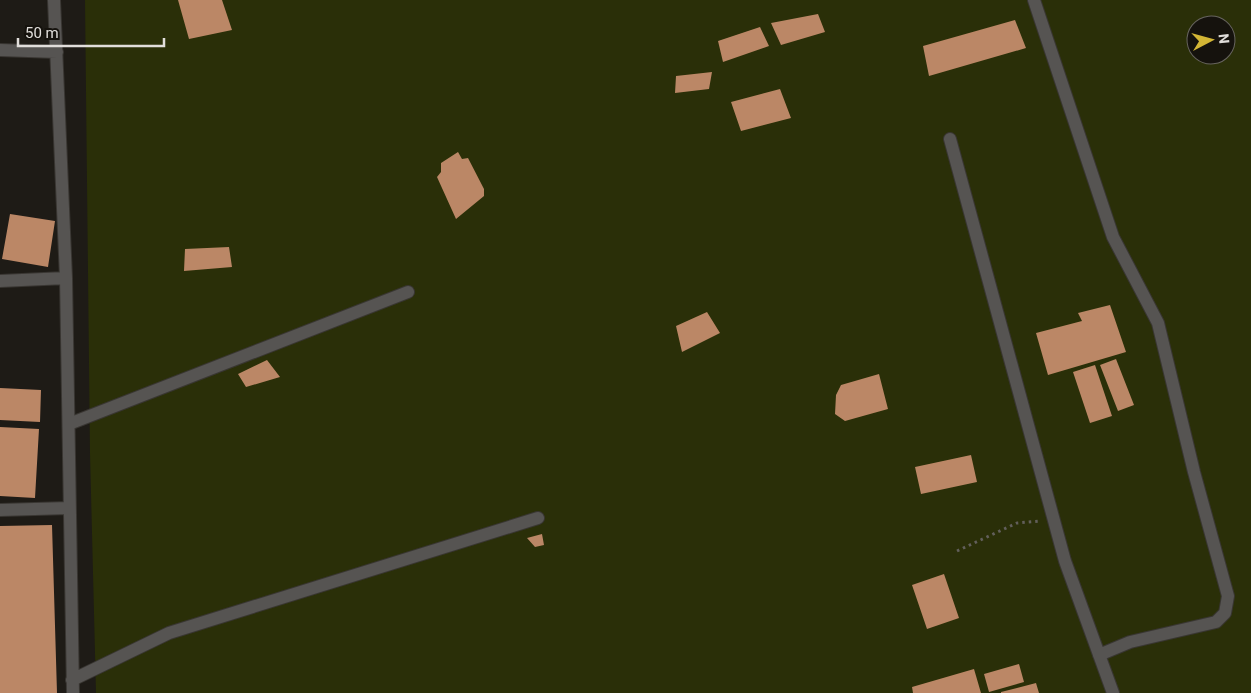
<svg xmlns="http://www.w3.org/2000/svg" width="1251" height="693" font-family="Roboto,sans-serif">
<rect width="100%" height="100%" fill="#1e1b16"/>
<path fill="#2a2f08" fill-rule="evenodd" d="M 85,0 L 1251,0 L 1251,693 L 96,693 L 90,453 ZM 1196,25 L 1226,25 L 1226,55 L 1196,55 Z"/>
<path fill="#bb8766" d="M 178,0 L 222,0 L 232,30 L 189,39 Z
M 818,14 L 825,32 L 781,45 L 771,23 Z
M 1015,20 L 1026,48 L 929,76 L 923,46 Z
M 760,27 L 769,46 L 723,62 L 718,41 Z
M 712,72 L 709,89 L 675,93 L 676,76 Z
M 780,89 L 791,118 L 741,131 L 731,102 Z
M 458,152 L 462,159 L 468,158 L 484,189 L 484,196 L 456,219 L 437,177 L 441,172 L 441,163 Z
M 10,214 L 55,221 L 48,267 L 2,259 Z
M 229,247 L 232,267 L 184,271 L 185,249 Z
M 1110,305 L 1126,352 L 1048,375 L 1036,333 L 1082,321 L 1078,313 Z
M 707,312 L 720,333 L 682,352 L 676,326 Z
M 1116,359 L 1134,405 L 1118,411 L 1100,365 Z
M 267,360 L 280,377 L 246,387 L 238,374 Z
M 1095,365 L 1112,416 L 1090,423 L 1073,372 Z
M 879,374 L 888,409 L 845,421 L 835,414 L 836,395 L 841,385 Z
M 0,388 L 41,390 L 40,422 L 0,420 Z
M 0,427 L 39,429 L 35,498 L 0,496 Z
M 971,455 L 977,482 L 921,494 L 915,467 Z
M 52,525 L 57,693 L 0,693 L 0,526 Z
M 542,534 L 544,545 L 535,547 L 527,538 Z
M 944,574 L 959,618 L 927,629 L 912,585 Z
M 1019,664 L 1024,682 L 989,692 L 984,674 Z
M 974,669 L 981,693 L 913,693 L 912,687 Z
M 1036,683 L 1039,693 L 1001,693 L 1001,692 Z"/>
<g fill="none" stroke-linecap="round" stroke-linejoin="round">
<defs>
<path id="minor" d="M 54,0 L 66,278 L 73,693
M 1034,0 L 1113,237 L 1158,323 L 1194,472 L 1228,596 L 1225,613 L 1216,622 L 1130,642 L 1099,655
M 0,50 L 57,52
M 950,139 L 1065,561 L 1113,693
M 0,281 L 66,278
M 69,424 L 408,292
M 0,510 L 69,508
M 72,680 L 169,633 L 538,518"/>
</defs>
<use href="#minor" stroke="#393632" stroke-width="14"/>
<path stroke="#625f5b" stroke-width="3" stroke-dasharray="2.5 4" stroke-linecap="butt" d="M 957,551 L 1017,523 L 1040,521"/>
<use href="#minor" stroke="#565452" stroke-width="12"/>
</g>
<g transform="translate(1211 40) rotate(84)"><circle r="24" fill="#15120d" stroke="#67645f"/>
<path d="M0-4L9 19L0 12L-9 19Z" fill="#d3b635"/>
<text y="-8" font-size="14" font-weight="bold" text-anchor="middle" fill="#e1dedb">N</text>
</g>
<path d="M18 38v8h146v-8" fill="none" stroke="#e1dedb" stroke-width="2.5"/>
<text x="25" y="38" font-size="15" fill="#e1dedb" stroke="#15120d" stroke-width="4" paint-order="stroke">50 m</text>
</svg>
